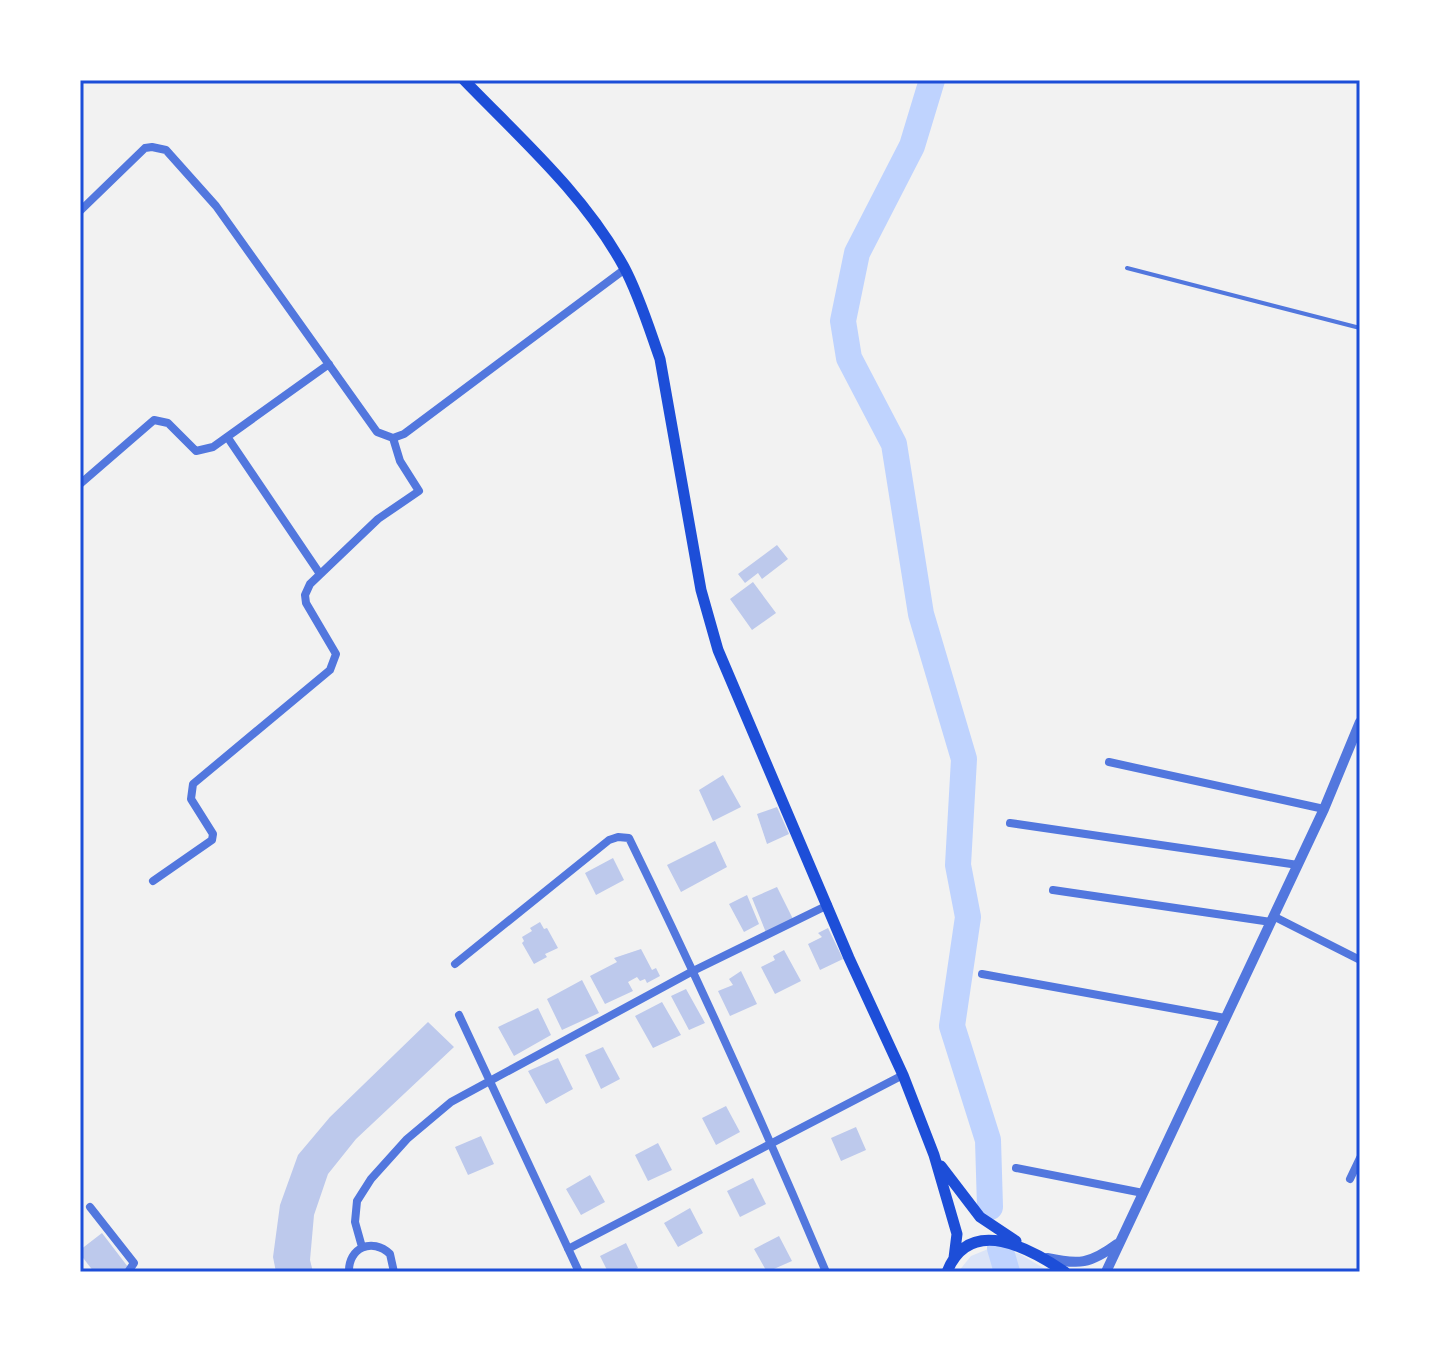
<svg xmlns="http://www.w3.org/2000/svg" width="1440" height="1352" font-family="'Zilla Slab',serif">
<rect width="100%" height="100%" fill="#f2f2f2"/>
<path fill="#dbe4f7" d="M 993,1247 L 1020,1254 L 1050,1272 L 958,1272 L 971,1256 Z"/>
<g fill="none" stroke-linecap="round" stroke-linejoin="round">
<path stroke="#bfd3fe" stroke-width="26" d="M 932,80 L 912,146 L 857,253 L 843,321 L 849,358 L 894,444 L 921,614 L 964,759 L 958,865 L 968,917 L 952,1026 L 988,1140 L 990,1207
M 1000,1248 L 1007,1272"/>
</g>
<path fill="#bdc9ec" d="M 777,545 L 788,559 L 762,579 L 758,573 L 745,583 L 738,574 Z
M 753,582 L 776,613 L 752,630 L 730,599 Z
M 723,775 L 741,807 L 713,821 L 699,790 Z
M 777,807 L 789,834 L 767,844 L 757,814 Z
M 715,841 L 727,867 L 681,892 L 667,865 Z
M 613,858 L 624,880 L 596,895 L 585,873 Z
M 777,887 L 794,921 L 767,935 L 752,898 Z
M 747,895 L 759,924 L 744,932 L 729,904 Z
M 540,922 L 544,929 L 547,928 L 558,948 L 545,954 L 547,957 L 534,964 L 522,943 L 524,941 L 522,937 L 532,931 L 530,928 Z
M 828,928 L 843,959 L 820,970 L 808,944 L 822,937 L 818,933 Z
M 641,949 L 652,970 L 656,968 L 660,976 L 647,983 L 645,979 L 640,981 L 637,977 L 628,982 L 633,991 L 605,1004 L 590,976 L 617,962 L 614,958 Z
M 784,950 L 801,981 L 775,994 L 761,967 L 775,960 L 773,956 Z
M 741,971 L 757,1004 L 730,1016 L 718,991 L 733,985 L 729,979 Z
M 582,980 L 599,1013 L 562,1030 L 547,999 Z
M 686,989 L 705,1023 L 689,1030 L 671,996 Z
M 662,1002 L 681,1035 L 653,1048 L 635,1016 Z
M 538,1008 L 551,1035 L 514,1056 L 498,1027 Z
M 428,1022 L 454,1047 L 356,1139 L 328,1174 L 314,1215 L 310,1260 L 313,1272 L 276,1272 L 273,1257 L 280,1205 L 298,1155 L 330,1117 Z
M 603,1047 L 620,1079 L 601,1089 L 585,1055 Z
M 558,1058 L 573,1089 L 546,1104 L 528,1071 Z
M 726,1106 L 740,1132 L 716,1145 L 702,1118 Z
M 856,1127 L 866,1150 L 841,1161 L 831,1138 Z
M 481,1136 L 494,1164 L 468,1175 L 455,1147 Z
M 658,1143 L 672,1170 L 648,1181 L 635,1155 Z
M 590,1175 L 605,1202 L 581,1215 L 566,1189 Z
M 753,1178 L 766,1204 L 740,1217 L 727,1191 Z
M 690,1208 L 703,1233 L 678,1247 L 664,1223 Z
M 102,1233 L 128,1267 L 121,1272 L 94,1272 L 80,1254 L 80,1250 Z
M 779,1236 L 792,1261 L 767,1272 L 754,1249 Z
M 626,1243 L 638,1268 L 630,1272 L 608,1272 L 600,1256 Z"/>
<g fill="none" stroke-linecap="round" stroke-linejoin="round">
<path stroke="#5277de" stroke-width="4" d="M 1127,268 L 1360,328"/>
<path stroke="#5277de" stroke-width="8" d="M 80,211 L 145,148 L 152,147 L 166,150 L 216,206 L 377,432 L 393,438 L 404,434 L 625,269
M 228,438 L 320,574
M 80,484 L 154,420 L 168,423 L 196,451 L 213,447 L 329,364
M 1109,762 L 1324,809
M 1010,823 L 1298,865
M 153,881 L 212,840 L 213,834 L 191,799 L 193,784 L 330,670 L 336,654 L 306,603 L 305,595 L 310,584 L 378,519 L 419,491 L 400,461 L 393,438
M 1053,890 L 1271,922
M 1273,916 L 1360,960
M 455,964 L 609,840 L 618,837 L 629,838 C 699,981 764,1125 826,1272
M 982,974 L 1225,1018
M 459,1015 L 579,1272
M 1016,1168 L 1143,1193
M 1350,1179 L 1360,1158
M 90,1207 L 134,1263 L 128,1272
M 362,1247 L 355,1222 L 357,1201 L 371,1179 L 407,1139 L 451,1102 L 693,971 L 828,905
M 568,1249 L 903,1075
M 349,1272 C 348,1248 372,1237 390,1254 L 394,1272"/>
<path stroke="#5277de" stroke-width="10" d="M 1047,1258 C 1079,1265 1090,1264 1117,1244
M 1106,1272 L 1324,809 L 1360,722"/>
<path stroke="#1d4ed8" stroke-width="11" d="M 464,80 C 521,139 584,194 624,267 C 639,295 649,328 660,359 L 701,590 L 718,650 L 849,958 L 903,1075 L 934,1155 L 957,1234 L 954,1258
M 941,1166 L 980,1217 L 1016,1241
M 947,1272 C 970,1214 1031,1249 1065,1272"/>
</g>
<rect width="1440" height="1352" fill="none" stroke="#ffffff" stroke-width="164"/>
<rect x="82" y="82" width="1276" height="1188" fill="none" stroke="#1d4ed8" stroke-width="3"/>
</svg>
